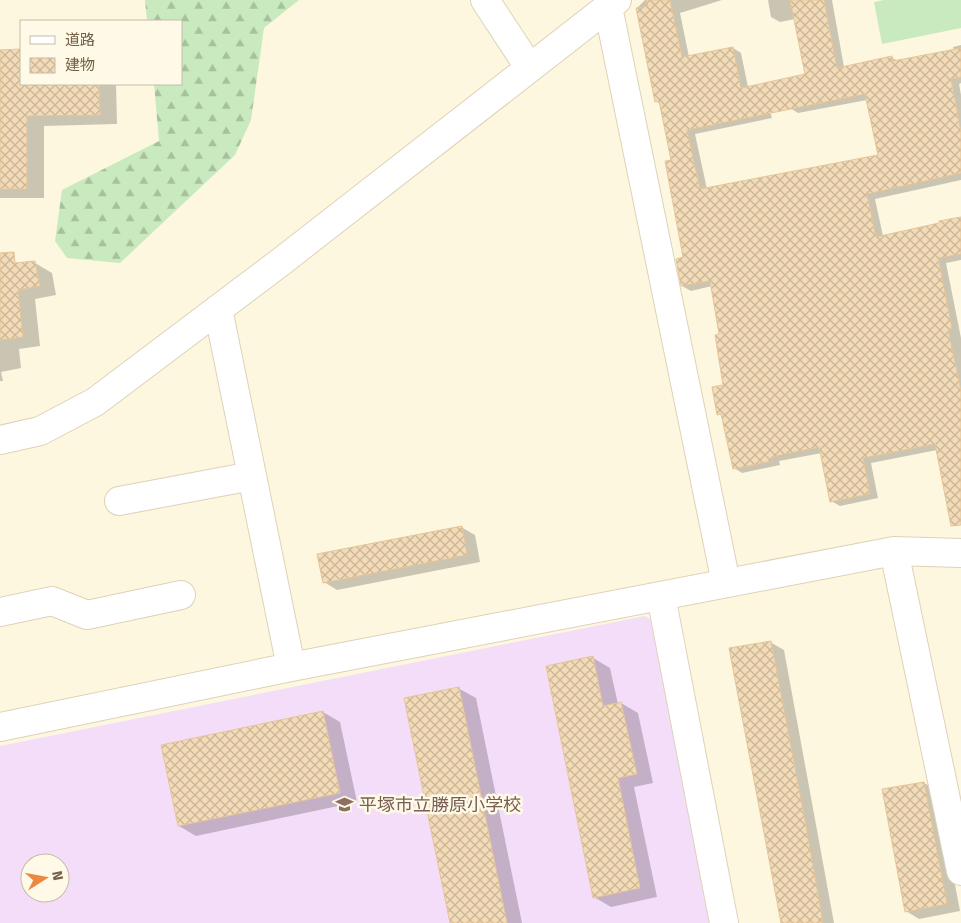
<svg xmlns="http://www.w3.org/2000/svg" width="961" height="923" font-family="'Fira Sans','Noto Sans JP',sans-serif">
<defs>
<pattern id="forest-firs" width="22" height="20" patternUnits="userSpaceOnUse" patternTransform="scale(1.25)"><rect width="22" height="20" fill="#c8eabe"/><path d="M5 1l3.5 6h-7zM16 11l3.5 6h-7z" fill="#a7c19c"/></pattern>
<pattern id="building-cross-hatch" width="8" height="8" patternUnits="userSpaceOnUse" patternTransform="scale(1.25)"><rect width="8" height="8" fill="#f3dbb7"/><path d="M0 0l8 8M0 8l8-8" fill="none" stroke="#c9b597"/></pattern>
</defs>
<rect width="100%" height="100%" fill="#fdf7e0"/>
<path fill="#f4ddf9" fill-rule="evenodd" d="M 645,616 L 654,622 L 713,923 L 0,923 L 0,746 ZM 30,863 L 60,863 L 60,893 L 30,893 Z"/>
<path fill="#c8eabe" d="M 884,0 L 961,0 L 961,28 L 882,44 L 874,2 Z"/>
<path fill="url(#forest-firs)" d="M 145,0 L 299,0 L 264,28 L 251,120 L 235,155 L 120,263 L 67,258 L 55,241 L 62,190 L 159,141 L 154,84 L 181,84 L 181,21 L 147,21 Z"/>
<path fill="#0003" d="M 645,0 L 722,0 L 680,13 L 689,57 L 733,48 L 741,53 L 748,87 L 763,91 L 772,118 L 695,134 L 707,189 L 879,156 L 867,100 L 798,113 L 790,108 L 806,75 L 795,19 L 780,22 L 771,17 L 768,0 L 832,0 L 844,67 L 892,58 L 899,61 L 954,51 L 953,47 L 961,45 L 961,83 L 959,84 L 961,95 L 961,180 L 875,199 L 883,236 L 961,218 L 961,260 L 946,263 L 961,338 L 961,517 L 937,450 L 871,463 L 878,498 L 840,506 L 831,501 L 822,453 L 779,461 L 780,465 L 742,473 L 734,468 L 723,416 L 719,414 L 725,386 L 720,335 L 712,286 L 691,291 L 682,286 L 684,258 L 672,161 L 660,104 L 656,101 L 637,8 Z
M 0,51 L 21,51 L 21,84 L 116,84 L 117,124 L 44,126 L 44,198 L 0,198 Z
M 35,263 L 52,273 L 56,295 L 35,299 L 40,346 L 19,349 L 21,368 L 1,372 L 3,381 L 0,381 L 0,266 Z
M 461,527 L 475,535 L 480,562 L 337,590 L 324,582 Z
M 770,642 L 784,650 L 834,923 L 782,923 Z
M 593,658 L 610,668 L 618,704 L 621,703 L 638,713 L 653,783 L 634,787 L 657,897 L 611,907 L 594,897 Z
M 458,688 L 476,698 L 522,923 L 451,923 Z
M 323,712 L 340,722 L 357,802 L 196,836 L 179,826 Z
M 924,783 L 937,790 L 960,911 L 919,919 L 906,911 Z"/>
<path fill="url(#building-cross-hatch)" stroke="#e6c597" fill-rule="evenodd" d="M 646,0 L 670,0 L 682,57 L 733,47 L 741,88 L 805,74 L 790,0 L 824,0 L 837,68 L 892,56 L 893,61 L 961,48 L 961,77 L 951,79 L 961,132 L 961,173 L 867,194 L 876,237 L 939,223 L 939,221 L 961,217 L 961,254 L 938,258 L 952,328 L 948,329 L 961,391 L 961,525 L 951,526 L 935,444 L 863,458 L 870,494 L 830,502 L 819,447 L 771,457 L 772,461 L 733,469 L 721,414 L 717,415 L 712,387 L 723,385 L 715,335 L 719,334 L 710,281 L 681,286 L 676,259 L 683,257 L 665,161 L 671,160 L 659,101 L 655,102 L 636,8 L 648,6 ZM 865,94 L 878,155 L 700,189 L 687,130 Z
M 21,49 L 21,84 L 99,84 L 100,115 L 27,116 L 27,189 L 0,189 L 0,50 Z
M 14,252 L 15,263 L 35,261 L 40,286 L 18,290 L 23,337 L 0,340 L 0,253 Z
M 462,526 L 467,555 L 323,583 L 317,554 Z
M 771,641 L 806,826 L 823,923 L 781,923 L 729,648 Z
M 593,656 L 603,706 L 621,702 L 637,774 L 618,778 L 640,888 L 593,898 L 546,666 Z
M 459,687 L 507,923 L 450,923 L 404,698 Z
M 323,711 L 340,793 L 178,826 L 161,745 Z
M 924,782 L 947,904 L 905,912 L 882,789 Z"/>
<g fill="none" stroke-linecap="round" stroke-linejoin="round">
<defs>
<path id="minor" d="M 485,0 L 529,67
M 608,7 L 726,583
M 218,309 L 291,667
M 0,440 L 40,431 L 95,402 L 282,261 L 617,0
M 119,501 L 252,476
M 894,551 L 961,871
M 661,596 L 724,923
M 0,612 L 52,601 L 87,615 L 181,595
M 0,727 L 291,667 L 894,551 L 961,553"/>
</defs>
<use href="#minor" stroke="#ded2b9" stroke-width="30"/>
<use href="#minor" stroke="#fff" stroke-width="28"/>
</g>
<defs>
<symbol id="school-bare" viewBox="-9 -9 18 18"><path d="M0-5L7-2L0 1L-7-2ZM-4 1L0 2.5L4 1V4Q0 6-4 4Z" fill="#8d6e63" stroke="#fffae7" stroke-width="2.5" paint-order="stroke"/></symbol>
</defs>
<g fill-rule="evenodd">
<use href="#school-bare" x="332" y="792" width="25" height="25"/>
</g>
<g text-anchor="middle" stroke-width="5" stroke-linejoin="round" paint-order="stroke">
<g font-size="18" fill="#785e54" stroke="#fffae7" text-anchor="start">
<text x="359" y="811">平塚市立勝原小学校</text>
</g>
</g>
<rect x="20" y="20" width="162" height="65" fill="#fffae7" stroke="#c7bca7"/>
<rect x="30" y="36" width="25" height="8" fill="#ffffff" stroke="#c7bca7"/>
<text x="65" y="45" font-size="15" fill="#746047">道路</text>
<rect x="30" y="58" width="25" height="15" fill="url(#building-cross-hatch)" stroke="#c7bca7"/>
<text x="65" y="70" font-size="15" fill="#746047">建物</text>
<g transform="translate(45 878) rotate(79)"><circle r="24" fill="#fffae7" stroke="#c7bca7"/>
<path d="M0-4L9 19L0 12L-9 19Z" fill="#ec8840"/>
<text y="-8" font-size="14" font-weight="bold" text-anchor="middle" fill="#746047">N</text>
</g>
</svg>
